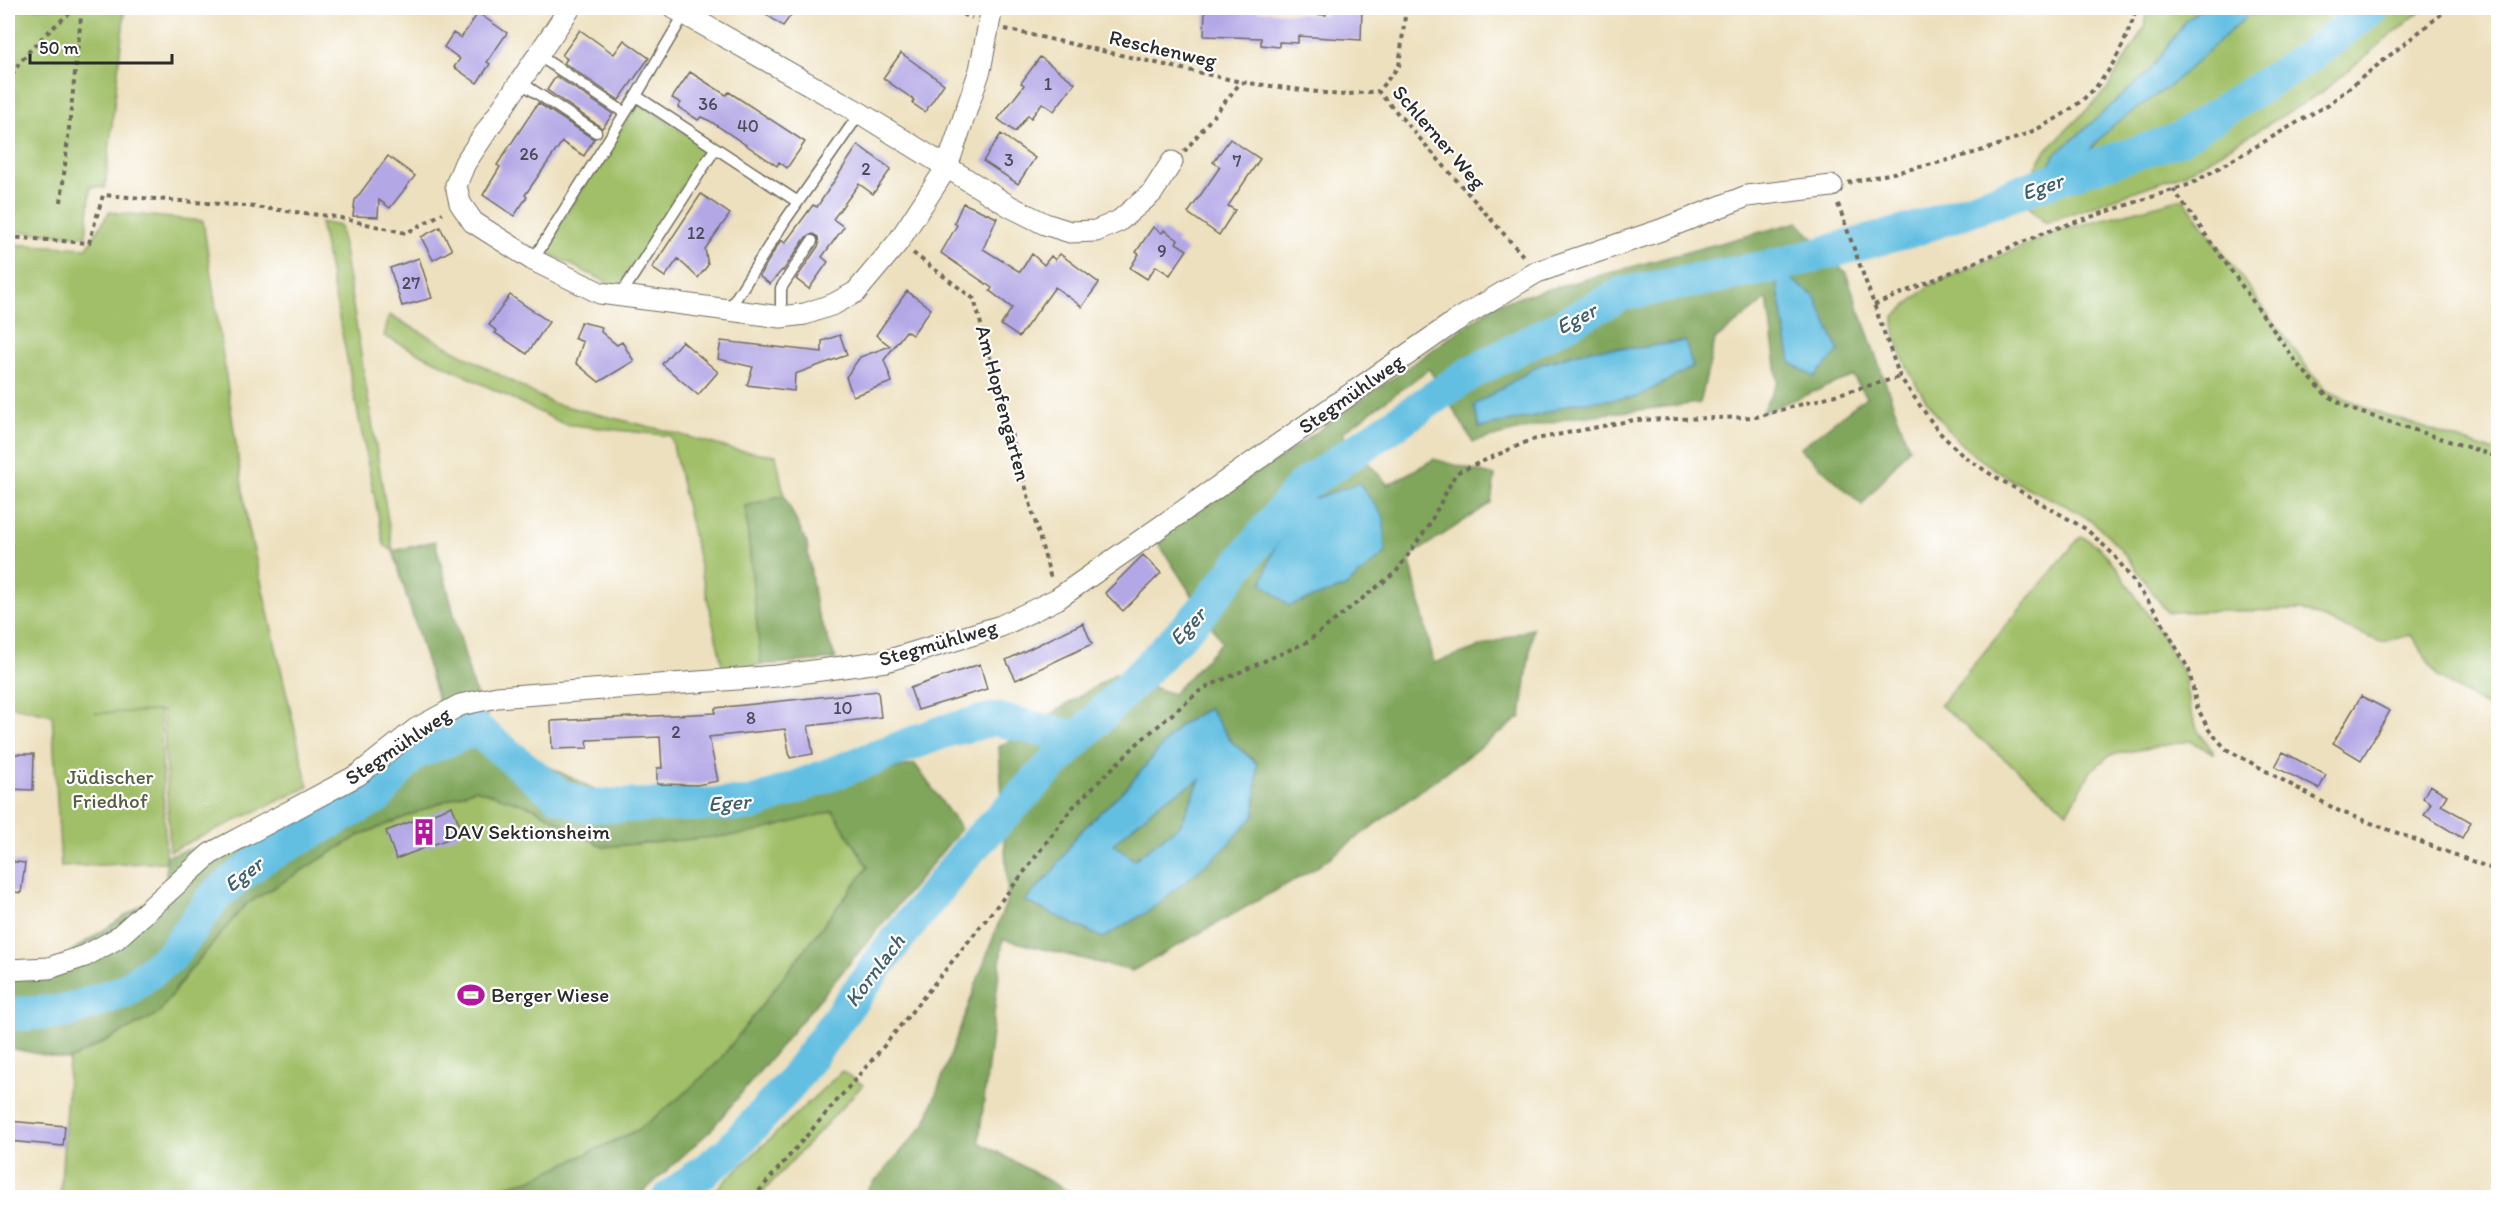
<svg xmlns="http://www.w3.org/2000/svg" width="2506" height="1205" font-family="Itim,sans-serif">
<rect width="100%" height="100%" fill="#fff"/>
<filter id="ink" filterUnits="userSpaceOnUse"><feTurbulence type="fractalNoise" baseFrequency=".0167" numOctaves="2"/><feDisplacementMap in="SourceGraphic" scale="12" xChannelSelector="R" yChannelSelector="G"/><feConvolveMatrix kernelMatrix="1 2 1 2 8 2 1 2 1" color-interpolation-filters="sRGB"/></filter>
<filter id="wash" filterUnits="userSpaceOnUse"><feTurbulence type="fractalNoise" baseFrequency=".008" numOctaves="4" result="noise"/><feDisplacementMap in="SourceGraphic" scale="24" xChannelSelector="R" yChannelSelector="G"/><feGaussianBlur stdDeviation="1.35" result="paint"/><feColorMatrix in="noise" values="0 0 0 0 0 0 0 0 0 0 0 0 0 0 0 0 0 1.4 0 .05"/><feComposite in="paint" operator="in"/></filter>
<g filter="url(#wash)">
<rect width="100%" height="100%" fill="#ede0be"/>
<path fill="#a0bf67" stroke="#667549" stroke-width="1.5" d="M 8,8 L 125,8 L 105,188 L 91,186 L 86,236 L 8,231 Z
M 2147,8 L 2424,8 L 2321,93 L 2186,173 L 2045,223 L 2020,197 L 2045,151 L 2105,92 L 2144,28 Z
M 639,103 L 707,148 L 619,288 L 543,251 L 602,156 Z
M 2183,198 L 2309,370 L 2328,391 L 2372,410 L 2498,453 L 2498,713 L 2438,677 L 2411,635 L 2381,642 L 2302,610 L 2167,612 C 2145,583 2124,547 2095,524 C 2068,502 2031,493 2002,474 C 1988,465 1970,453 1958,441 C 1932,412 1893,358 1894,317 L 1930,285 L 2062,230 Z
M 109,212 L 203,221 L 248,525 L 308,787 L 170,851 L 163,711 L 95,713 L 160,711 L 166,862 L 61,867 L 52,715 L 8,705 L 8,244 L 87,248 Z
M 320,222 L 340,226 L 393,551 L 384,545 Z
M 389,315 L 552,403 L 671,432 L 735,450 L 776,455 L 784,495 L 745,506 L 761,665 L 723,669 L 671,436 L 564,424 L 384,336 Z
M 2081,536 L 2097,545 L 2117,568 L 2164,639 L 2184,676 L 2190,709 L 2198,731 L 2215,754 L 2190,741 L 2110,755 L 2091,771 L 2068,812 L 1940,705 Z
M 475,789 L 534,808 L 603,847 L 748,834 L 833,811 L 868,867 L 718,1062 L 684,1094 L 638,1130 L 530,1180 L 450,1198 L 60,1198 L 69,1060 L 158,1014 L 185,977 L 245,905 L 360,835 Z
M 842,1071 L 863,1085 L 758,1197 L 708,1197 Z"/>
<path fill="#80a65c" stroke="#566844" stroke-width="1.5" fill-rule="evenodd" d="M 1798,222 L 1846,273 L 1909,448 L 1862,505 L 1800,448 L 1866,397 L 1853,376 L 1761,413 L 1778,382 L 1767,299 L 1715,340 L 1700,403 L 1569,418 L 1473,442 L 1429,369 L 1342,433 L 1388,485 L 1434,459 L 1495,476 L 1491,503 L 1409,557 L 1434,663 L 1533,628 L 1521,717 L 1314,869 L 1132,971 L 1003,939 L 979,1142 L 1078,1197 L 860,1198 L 925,1124 L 1008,897 L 999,747 L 1115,674 L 1173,694 L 1222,642 L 1155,538 L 1290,451 L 1498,303 ZM 1774,267 L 1815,297 L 1791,363 ZM 1685,341 L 1637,397 L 1574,403 L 1539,415 L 1479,428 L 1474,406 L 1541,364 L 1592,349 L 1638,348 ZM 1209,708 L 1230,740 L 1257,763 L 1103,938 L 1025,901 L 1054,870 L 1077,835 L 1129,785 L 1180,725 Z
M 784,495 L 807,544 L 816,609 L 836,659 L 761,665 L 745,506 Z
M 435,541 L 473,687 L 501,743 L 616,800 L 750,798 L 915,764 L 961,829 L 710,1131 L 642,1193 L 629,1197 L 451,1197 L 530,1180 L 638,1130 L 684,1094 L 718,1062 L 868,867 L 833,811 L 748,834 L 603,847 L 535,808 L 475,789 L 360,835 L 245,905 L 185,976 L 158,1014 L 69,1060 L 8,1048 L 8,970 L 49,966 L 166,889 L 166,856 L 274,824 L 377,775 L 442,713 L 393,551 Z
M 1200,779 L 1181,824 L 1134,860 L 1112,844 L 1162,801 Z"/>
<path fill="#64bfe2" stroke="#487586" stroke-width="1.5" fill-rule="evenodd" d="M 2201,8 L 2311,8 L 2306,13 L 2248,15 L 2171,85 L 2112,126 L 2067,175 L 2035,187 L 2054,156 L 2150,71 L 2185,22 Z
M 1774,266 L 1815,297 L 1839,351 L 1814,377 L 1791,363 Z
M 1685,341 L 1693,367 L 1637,397 L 1574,403 L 1539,415 L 1479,428 L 1474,405 L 1541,364 L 1592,349 L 1638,348 Z
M 1359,483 L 1384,517 L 1385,553 L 1345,587 L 1289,606 L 1262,583 L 1275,546 L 1310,500 Z
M 1209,708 L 1230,740 L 1257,764 L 1255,815 L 1220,853 L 1149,911 L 1103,938 L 1025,901 L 1054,870 L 1077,835 L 1129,785 L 1180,725 ZM 1200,780 L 1181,824 L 1134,860 L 1113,844 L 1162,801 Z"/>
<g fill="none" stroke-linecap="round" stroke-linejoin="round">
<path stroke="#64bfe2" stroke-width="34" d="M 8,1014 L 64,1012 L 125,991 L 171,956 L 215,896 L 261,859 L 377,797 L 412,754 L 476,729 L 558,795 L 585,806 L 752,804 L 945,731 L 995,719 L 1078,738
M 669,1198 L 729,1152 L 788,1087 L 891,947 L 971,848 L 1198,616 L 1301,487 L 1469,374 L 1622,294 L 1774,266 L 1913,230 L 2067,175 L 2177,140 L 2307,58 L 2372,8"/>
</g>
<g id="blocks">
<path fill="#b3a7e6" d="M 757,8 L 796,8 L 783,26 Z
M 1205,8 L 1257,8 L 1257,11 L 1326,15 L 1327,8 L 1362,8 L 1361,40 L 1298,36 L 1298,43 L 1279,42 L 1279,47 L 1261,45 L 1261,38 L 1204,36 Z
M 478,13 L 507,33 L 487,62 L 490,64 L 477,83 L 454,67 L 460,59 L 444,47 L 453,33 L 461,38 Z
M 580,30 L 614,54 L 624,40 L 649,58 L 619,100 L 564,63 L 567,59 L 562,55 Z
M 901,53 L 944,84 L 925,112 L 912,103 L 914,100 L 883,78 Z
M 1040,57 L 1075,83 L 1054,111 L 1042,103 L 1031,118 L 1028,115 L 1015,132 L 998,119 L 1022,88 L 1024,85 L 1021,83 Z
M 690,72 L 726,95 L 729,92 L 805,142 L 787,168 L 779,162 L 777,166 L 710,121 L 701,117 L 698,120 L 678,107 L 681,103 L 672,98 Z
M 556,76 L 613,114 L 604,126 L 602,128 L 547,90 Z
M 538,103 L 594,139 L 584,156 L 562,142 L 525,195 L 527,197 L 514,216 L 483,195 L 500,167 L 497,165 Z
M 1001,134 L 1035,158 L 1018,184 L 983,161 Z
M 1230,139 L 1260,159 L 1228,206 L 1235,210 L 1219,235 L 1188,213 L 1220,167 L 1213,162 Z
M 858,145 L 891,169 L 873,194 L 859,184 L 833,219 L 844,227 L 822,257 L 828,262 L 809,289 L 796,279 L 819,245 L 818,237 L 813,234 L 806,237 L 783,271 L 782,270 L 770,284 L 759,276 L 781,240 L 785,243 L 813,205 L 817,207 Z
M 388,156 L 415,176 L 390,208 L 379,200 L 378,217 L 353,216 L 355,200 Z
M 701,194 L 730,214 L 705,249 L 708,265 L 698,278 L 678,259 L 665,277 L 652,268 Z
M 963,203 L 997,218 L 983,249 L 1020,272 L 1032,254 L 1044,265 L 1051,256 L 1055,260 L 1060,254 L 1099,283 L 1082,307 L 1055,287 L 1019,337 L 1001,325 L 1012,308 L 990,291 L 992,288 L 941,253 L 957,225 L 954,223 Z
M 440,227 L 452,250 L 433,260 L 421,237 Z
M 1153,227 L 1162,233 L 1164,230 L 1178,240 L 1176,243 L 1187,250 L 1170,275 L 1156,266 L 1147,279 L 1130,268 L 1139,254 L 1136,252 Z
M 419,258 L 432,298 L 402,306 L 390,268 Z
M 907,291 L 931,309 L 912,335 L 906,331 L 884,360 L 892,382 L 853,396 L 846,377 L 860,357 L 890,346 L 876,335 Z
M 510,295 L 549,322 L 527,354 L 495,333 L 497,331 L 489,325 Z
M 581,322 L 602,327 L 601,332 L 617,345 L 622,342 L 634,361 L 599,382 L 576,363 L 583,342 L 574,338 Z
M 840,335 L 847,355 L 795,374 L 794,391 L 747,385 L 753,367 L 718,359 L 721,341 L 822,352 L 822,341 Z
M 682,341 L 718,372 L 698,395 L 662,364 Z
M 1143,555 L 1161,573 L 1123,611 L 1105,593 Z
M 1083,623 L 1092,644 L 1016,680 L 1006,660 Z
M 980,664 L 987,689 L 918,710 L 910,688 Z
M 878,691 L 881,717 L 808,726 L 813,754 L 790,758 L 785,729 L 709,737 L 718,781 L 697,785 L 657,784 L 657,768 L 662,768 L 660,737 L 587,740 L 588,748 L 552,749 L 551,721 L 715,713 L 715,708 Z
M 2361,696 L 2390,711 L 2361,760 L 2333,743 Z
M 2283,752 L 2326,775 L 2319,789 L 2275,767 Z
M 8,754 L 34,754 L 33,790 L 8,789 Z
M 2430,785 L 2447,795 L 2441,805 L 2471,822 L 2462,838 L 2424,815 L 2431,803 L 2423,798 Z
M 452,806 L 463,833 L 396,859 L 386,831 Z
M 8,861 L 25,863 L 21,893 L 8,891 Z
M 8,1121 L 65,1126 L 63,1146 L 8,1141 Z"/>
</g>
</g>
<g filter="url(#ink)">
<use href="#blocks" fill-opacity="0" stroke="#6f6a5e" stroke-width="1.5"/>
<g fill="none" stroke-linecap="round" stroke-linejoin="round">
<defs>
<path id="service" d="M 538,55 L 625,113
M 520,82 L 596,132
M 636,96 L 798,202
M 533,260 L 636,96 L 685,13
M 620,296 L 715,149
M 728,311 L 784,222 L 860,113
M 781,317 L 781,288 L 812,241"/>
<path id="minor" d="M 570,8 L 465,163 L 456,185 L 460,203 L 473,222 L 533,260 L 600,293 L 781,317 L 805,314 L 834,304 L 856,292 L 898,242 L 947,167 L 980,70 L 992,8
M 674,8 L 860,113 L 1011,207 L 1045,224 L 1070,232 L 1096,231 L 1119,221 L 1152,193 L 1172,162
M 8,970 L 49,968 L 85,956 L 116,939 L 210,854 L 358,775 L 416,729 L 460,705 L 497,697 L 777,676 L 886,661 L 1001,626 L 1057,599 L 1454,322 L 1537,272 L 1661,230 L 1747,196 L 1832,186"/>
</defs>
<use href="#service" stroke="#6f6a5e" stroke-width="13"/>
<use href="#minor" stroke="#6f6a5e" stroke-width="23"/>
<path stroke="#6f6a5e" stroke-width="4" stroke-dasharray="4.5 4.5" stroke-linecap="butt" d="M 946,8 L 972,18
M 1406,8 L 1399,66 L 1378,91 L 1525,258
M 1005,29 L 1241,82 L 1340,95 L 1378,91
M 8,56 L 13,8
M 8,68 L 12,73
M 8,83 C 20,55 53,27 76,8
M 1184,152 L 1241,82
M 1848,183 C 1925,165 2033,149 2091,92 C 2111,73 2130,34 2136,8
M 2173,189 L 2299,366 L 2326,395 L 2353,410 L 2498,457
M 61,202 L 82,8
M 1838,204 L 1900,377 L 1938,431 L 1962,455 L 1992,475 L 2086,529 L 2114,555 L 2156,612 L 2189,670 L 2197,707 L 2209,730 L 2226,749 L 2339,811 L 2498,871
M 8,237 L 89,243 L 103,195 L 246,206 L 336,217 L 406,233 L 443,213
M 913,253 L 974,299 L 1051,579
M 1874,305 L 2051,230 L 2191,184 L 2329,104 L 2449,8
M 753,1198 L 884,1046 L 1021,876 L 1072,808 L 1139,742 L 1202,689 L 1307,642 L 1396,572 L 1429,525 L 1456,473 L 1531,440 L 1634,420 L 1756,417 L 1900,377"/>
<use href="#service" stroke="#fff" stroke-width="10"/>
<use href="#minor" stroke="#fff" stroke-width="21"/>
</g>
</g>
<defs>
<symbol id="building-bare" viewBox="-9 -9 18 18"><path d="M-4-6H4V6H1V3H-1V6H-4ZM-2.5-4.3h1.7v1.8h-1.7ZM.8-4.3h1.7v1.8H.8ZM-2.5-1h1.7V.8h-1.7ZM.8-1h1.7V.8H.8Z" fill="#b5179e" stroke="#fff" stroke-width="2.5" paint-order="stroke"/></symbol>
<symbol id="stadium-bare" viewBox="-9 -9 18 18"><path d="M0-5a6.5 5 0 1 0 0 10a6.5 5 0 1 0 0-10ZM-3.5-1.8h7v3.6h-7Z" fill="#b5179e" stroke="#fff" stroke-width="2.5" paint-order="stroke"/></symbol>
</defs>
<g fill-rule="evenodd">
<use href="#building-bare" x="405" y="813" width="38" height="38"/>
<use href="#stadium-bare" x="452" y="976" width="38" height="38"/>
</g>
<g text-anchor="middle" stroke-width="4.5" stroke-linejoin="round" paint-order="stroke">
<g font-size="18" fill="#4d4a5a">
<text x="1048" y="90">1</text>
<text x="708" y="110">36</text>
<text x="748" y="132">40</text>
<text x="529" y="160">26</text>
<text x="1009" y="166">3</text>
<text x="1237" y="167">7</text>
<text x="866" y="175">2</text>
<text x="696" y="239">12</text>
<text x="1162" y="257">9</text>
<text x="411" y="289">27</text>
<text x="843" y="714">10</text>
<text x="751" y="724">8</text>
<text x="676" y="738">2</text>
</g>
<g font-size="21" fill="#2b2b2b" stroke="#fff">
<text transform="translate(1163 49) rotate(13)" y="7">Reschenweg</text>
<text transform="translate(1439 137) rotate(49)" y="7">Schlerner Weg</text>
<text transform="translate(1351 394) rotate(-35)" y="7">Stegmühlweg</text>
<text transform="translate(1003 403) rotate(75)" y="7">Am Hopfengarten</text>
<text transform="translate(938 643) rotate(-16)" y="7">Stegmühlweg</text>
<text transform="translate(398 746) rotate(-34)" y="7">Stegmühlweg</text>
</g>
<g font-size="21" fill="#545f40" stroke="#fff">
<text x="110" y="784">Jüdischer<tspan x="110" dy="24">Friedhof</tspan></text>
</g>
<g font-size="21" fill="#2b2b2b" stroke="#fff" text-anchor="start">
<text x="444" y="839">DAV Sektionsheim</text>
<text x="491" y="1002">Berger Wiese</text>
</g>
<g font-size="22" font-style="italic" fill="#3f5f6b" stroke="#fff">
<text transform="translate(2042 186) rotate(-19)" y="8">Eger</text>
<text transform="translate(1576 318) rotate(-28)" y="8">Eger</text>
<text transform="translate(1187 626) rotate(-47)" y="8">Eger</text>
<text transform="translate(729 802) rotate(-4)" y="8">Eger</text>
<text transform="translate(243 874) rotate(-38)" y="8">Eger</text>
<text transform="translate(874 970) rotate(-53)" y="8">Kornlach</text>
</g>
</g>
<rect width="2506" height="1205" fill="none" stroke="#fff" stroke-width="30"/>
<path d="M30 54v9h142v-9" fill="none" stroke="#2b2b2b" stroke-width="3"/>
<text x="39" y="54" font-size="18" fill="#2b2b2b" stroke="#ffffff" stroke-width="4.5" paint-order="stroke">50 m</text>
</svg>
